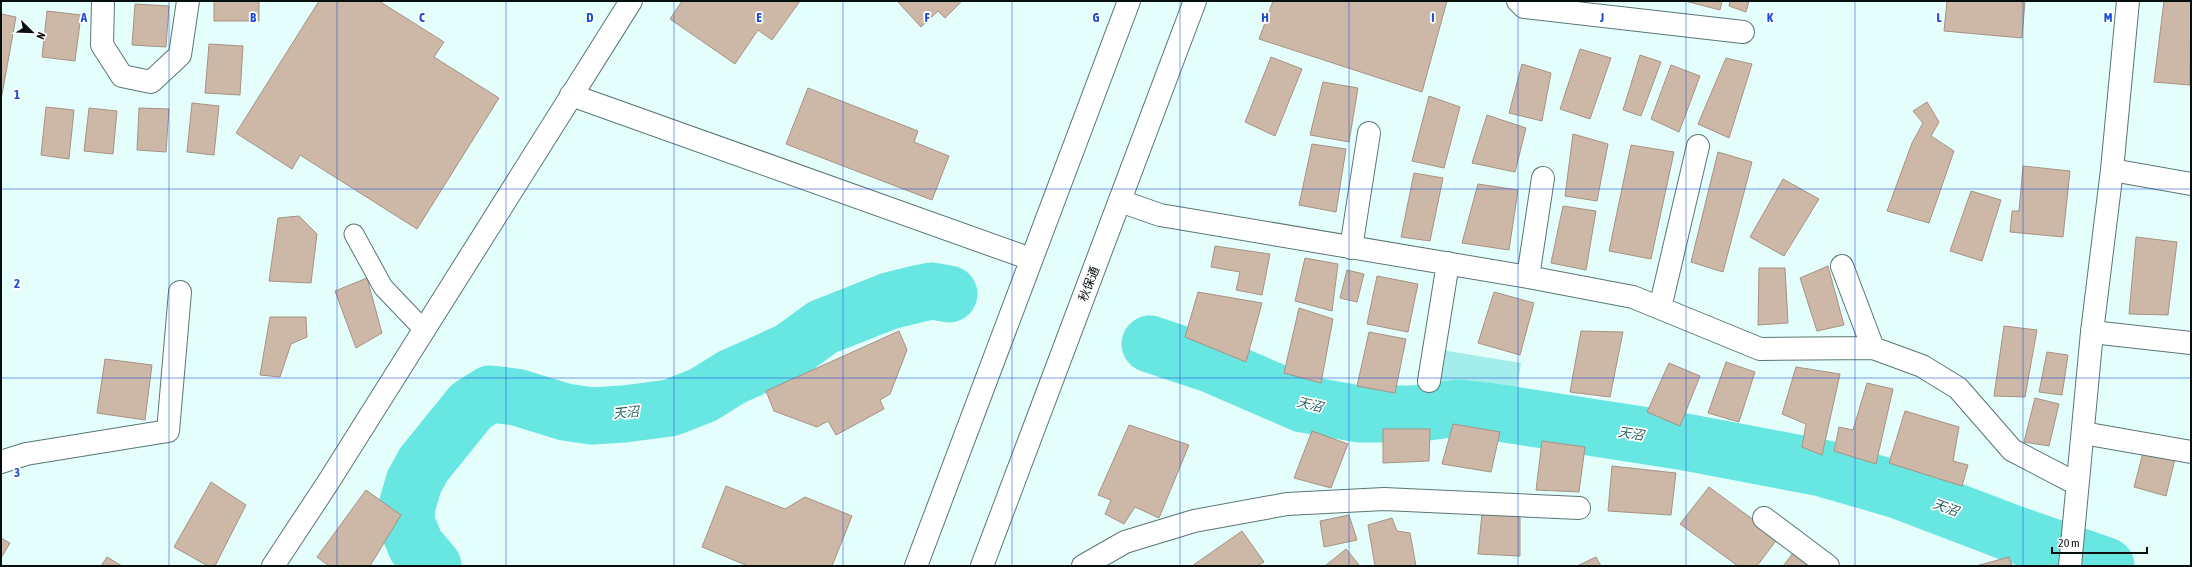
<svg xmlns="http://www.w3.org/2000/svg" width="2192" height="567" font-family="'Asap Condensed','Noto Sans JP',sans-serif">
<rect width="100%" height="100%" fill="#e4fefc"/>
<path fill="#a3eeeb" d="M 1442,350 L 1521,363 L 1515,401 L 1437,391 Z"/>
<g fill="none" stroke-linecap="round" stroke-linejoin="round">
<path stroke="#68e6e2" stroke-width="57" d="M 1150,344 L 1213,365 L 1303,404 L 1359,414 L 1412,414 L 1459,408 L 1486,411 L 1680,441 L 1822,468 L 1898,490 L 2011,533 L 2106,566
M 433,566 L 416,546 L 406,522 L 407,506 L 414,482 L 424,464 L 471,406 L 490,394 L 516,397 L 565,412 L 592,416 L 624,414 L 670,408 L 703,395 L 732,377 L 790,351 L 823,327 L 841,320 L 889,301 L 917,294 L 932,291 L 949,294"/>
</g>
<path fill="#cdb7a7" stroke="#a79283" d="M 214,1 L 259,1 L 259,21 L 214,21 Z
M 319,1 L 379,1 L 444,42 L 434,57 L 499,98 L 417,229 L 300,155 L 292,169 L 236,133 Z
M 682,1 L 800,1 L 772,40 L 758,30 L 735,64 L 670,19 Z
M 897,1 L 962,1 L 945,18 L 938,11 L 921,27 Z
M 1273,1 L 1447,1 L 1422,92 L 1259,39 Z
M 1685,1 L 1722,1 L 1720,10 Z
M 1730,1 L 1749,1 L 1746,12 L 1729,6 Z
M 1947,1 L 2025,1 L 2022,38 L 1944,31 Z
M 2164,1 L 2191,1 L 2190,85 L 2154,82 Z
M 135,4 L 169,6 L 166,47 L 132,45 Z
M 47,11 L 81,15 L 75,61 L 42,57 Z
M 1,14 L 16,17 L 1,100 Z
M 209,44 L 243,46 L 240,95 L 205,93 Z
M 1580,49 L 1611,58 L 1590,119 L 1560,109 Z
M 1640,55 L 1661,62 L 1641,116 L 1623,110 Z
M 1271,57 L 1302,69 L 1275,136 L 1245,122 Z
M 1726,58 L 1752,64 L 1729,138 L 1698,124 Z
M 1522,64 L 1551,73 L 1542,121 L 1509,113 Z
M 1671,65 L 1700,76 L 1679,132 L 1651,119 Z
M 1323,82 L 1358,88 L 1349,142 L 1310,135 Z
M 808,88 L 918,131 L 914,142 L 949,156 L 932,200 L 786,144 Z
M 1429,96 L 1460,107 L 1444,168 L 1412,161 Z
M 1927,102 L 1939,122 L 1931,136 L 1954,151 L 1929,223 L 1887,211 L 1912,143 L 1923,123 L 1913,111 Z
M 192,103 L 219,106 L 214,155 L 187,152 Z
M 46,107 L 74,110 L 69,159 L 41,155 Z
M 89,108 L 117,111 L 113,154 L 84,151 Z
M 139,108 L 169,109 L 166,152 L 137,150 Z
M 1487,115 L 1526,128 L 1515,172 L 1472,163 Z
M 1573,134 L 1608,144 L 1597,201 L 1565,196 Z
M 1312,144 L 1346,149 L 1336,212 L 1299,205 Z
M 1631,145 L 1674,152 L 1651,259 L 1609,251 Z
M 1718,152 L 1752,162 L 1723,272 L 1691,262 Z
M 2023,166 L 2070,171 L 2063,237 L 2010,232 L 2012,211 L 2019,211 Z
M 1414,173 L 1443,178 L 1430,241 L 1401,237 Z
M 1783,179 L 1819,199 L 1784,256 L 1750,237 Z
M 1478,184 L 1518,190 L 1509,250 L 1462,243 Z
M 1971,191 L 2001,200 L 1982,261 L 1950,251 Z
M 1563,206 L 1596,211 L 1586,270 L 1551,263 Z
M 299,216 L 317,234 L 311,283 L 269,281 L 278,218 Z
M 2136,237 L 2177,242 L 2168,315 L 2129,314 Z
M 1215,246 L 1270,254 L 1262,295 L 1236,290 L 1240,272 L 1211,267 Z
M 1305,258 L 1338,264 L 1332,311 L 1295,301 Z
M 1828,266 L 1844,325 L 1817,331 L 1800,278 Z
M 1759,268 L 1785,268 L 1788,323 L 1758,325 Z
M 1347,270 L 1364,274 L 1357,302 L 1340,298 Z
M 1377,276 L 1418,284 L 1408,332 L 1367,324 Z
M 367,278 L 382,333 L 356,348 L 335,291 Z
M 1198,292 L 1262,303 L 1246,362 L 1185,337 Z
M 1494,292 L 1534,303 L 1520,355 L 1478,343 Z
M 1299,308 L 1333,319 L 1321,383 L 1284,373 Z
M 270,317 L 306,317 L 307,337 L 291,344 L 280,377 L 260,375 Z
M 2004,326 L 2037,330 L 2025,397 L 1994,396 Z
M 899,331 L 907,350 L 890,394 L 880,400 L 884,409 L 836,435 L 828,421 L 817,427 L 774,411 L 766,391 Z
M 1581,331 L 1623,332 L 1610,397 L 1570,392 Z
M 1369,332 L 1406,339 L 1395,393 L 1357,386 Z
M 2047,352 L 2068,355 L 2062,395 L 2039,392 Z
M 105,359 L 152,365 L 145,420 L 97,413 Z
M 1726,362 L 1755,372 L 1739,422 L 1708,413 Z
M 1669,363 L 1700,376 L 1680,426 L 1647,412 Z
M 1796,367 L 1840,374 L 1822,455 L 1802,447 L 1806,424 L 1782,414 Z
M 1867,383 L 1893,389 L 1876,464 L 1834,451 L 1839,427 L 1853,430 Z
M 2035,398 L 2059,404 L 2049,446 L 2024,442 Z
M 1905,411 L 1959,427 L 1953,461 L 1968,465 L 1962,486 L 1889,463 Z
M 1453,424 L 1500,432 L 1491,472 L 1442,464 Z
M 1129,425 L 1189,445 L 1159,518 L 1135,507 L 1124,524 L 1105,514 L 1111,500 L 1098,495 Z
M 1383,429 L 1430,429 L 1429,461 L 1383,463 Z
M 1312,431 L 1348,444 L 1331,488 L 1294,478 Z
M 1542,441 L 1585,447 L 1579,492 L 1536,490 Z
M 2143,453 L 2175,459 L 2166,496 L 2134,487 Z
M 1612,466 L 1676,473 L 1671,515 L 1608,511 Z
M 211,482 L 246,505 L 215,566 L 208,566 L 174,547 Z
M 726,486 L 785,509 L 805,497 L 852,516 L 832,566 L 748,566 L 702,547 Z
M 1709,487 L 1778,538 L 1757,566 L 1738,566 L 1680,524 Z
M 366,490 L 401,515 L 370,566 L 329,566 L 317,557 Z
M 1482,513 L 1520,514 L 1520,556 L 1478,554 Z
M 1349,515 L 1357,540 L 1324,547 L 1320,521 Z
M 1392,518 L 1397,531 L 1410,533 L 1416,566 L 1375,566 L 1368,525 Z
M 1242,531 L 1264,562 L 1257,566 L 1192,566 Z
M 1,538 L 10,543 L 1,558 Z
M 1346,549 L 1360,566 L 1325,566 Z
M 1793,553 L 1811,566 L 1783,566 Z
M 107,557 L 122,566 L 101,566 Z
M 1596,557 L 1601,566 L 1577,566 Z
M 2009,557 L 2012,566 L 1976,566 Z"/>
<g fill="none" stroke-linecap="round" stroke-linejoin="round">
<defs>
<path id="lane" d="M 354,234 L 383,287 L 424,330"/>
<path id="street" d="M 103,1 L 102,45 L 122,76 L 151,82 L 180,55 L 188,1
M 1518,1 L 1524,7 L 1743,32
M 2112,170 L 2191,184
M 1120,201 L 1160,215 L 1528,277 L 1633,297 L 1760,349 L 1873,348 L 1922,366 L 1958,388 L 2012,450 L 2077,484
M 1351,248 L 1369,133
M 1842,266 L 1873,348
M 1528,277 L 1543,178
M 1660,308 L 1698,146
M 2092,332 L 2191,343
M 1429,381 L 1448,263
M 2083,433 L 2191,452
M 1,462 L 26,454 L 168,431 L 180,292
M 1764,518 L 1828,566
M 273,566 L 329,481 L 631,1
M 1083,566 L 1125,542 L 1194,521 L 1287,504 L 1384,499 L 1579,508"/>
<path id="secondary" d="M 571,95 L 1031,259
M 2070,566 L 2092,332 L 2112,170 L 2128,1"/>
<path id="highway" d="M 916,566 L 1129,1
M 982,566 L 1195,1"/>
</defs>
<use href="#lane" stroke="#597674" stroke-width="21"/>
<use href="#street" stroke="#597674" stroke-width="24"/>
<use href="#secondary" stroke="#597674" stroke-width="24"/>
<use href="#highway" stroke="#597674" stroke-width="24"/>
<use href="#lane" stroke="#fff" stroke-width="19"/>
<use href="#street" stroke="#fff" stroke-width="22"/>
<use href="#secondary" stroke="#fff" stroke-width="22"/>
<use href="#highway" stroke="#fff" stroke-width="22"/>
</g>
<path fill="none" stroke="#1d4ed8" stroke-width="1" stroke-opacity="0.55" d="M 169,1 L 169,566M 337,1 L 337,566M 506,1 L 506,566M 674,1 L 674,566M 843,1 L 843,566M 1012,1 L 1012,566M 1180,1 L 1180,566M 1349,1 L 1349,566M 1518,1 L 1518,566M 1686,1 L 1686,566M 1855,1 L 1855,566M 2023,1 L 2023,566M 1,189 L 2191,189M 1,378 L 2191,378"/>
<g text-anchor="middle" stroke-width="3.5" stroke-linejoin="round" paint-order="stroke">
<g font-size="12" fill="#050f0e" stroke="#fff">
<text transform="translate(1089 284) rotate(-69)" y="4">秋保通</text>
</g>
<g font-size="13" font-style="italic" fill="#285e5c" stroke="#fff">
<text transform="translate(1310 404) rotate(14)" y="5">天沼</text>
<text transform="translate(626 412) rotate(-6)" y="5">天沼</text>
<text transform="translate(1631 433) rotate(9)" y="5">天沼</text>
<text transform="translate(1946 507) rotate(20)" y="5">天沼</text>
</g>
</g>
<g font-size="13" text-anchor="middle" font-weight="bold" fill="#1d4ed8" stroke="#fff" stroke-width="3.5" stroke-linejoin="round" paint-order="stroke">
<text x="84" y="22">A</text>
<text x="253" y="22">B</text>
<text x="422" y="22">C</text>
<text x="590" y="22">D</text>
<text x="759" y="22">E</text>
<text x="927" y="22">F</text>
<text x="1096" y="22">G</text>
<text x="1265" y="22">H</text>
<text x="1433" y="22">I</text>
<text x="1602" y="22">J</text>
<text x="1770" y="22">K</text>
<text x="1939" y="22">L</text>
<text x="2108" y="22">M</text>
<text x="17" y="99">1</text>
<text x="17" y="288">2</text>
<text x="17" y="477">3</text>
</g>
<rect width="2192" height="567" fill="none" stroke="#050f0e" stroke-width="4"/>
<g transform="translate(32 32) rotate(113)" stroke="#ffffff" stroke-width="3" paint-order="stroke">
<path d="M0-3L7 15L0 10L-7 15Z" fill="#050f0e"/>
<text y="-6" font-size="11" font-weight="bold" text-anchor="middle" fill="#050f0e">N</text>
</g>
<path d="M2052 547v6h95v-6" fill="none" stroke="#050f0e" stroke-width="2"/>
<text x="2058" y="547" font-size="12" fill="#050f0e" stroke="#ffffff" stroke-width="3" paint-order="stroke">20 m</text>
</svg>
